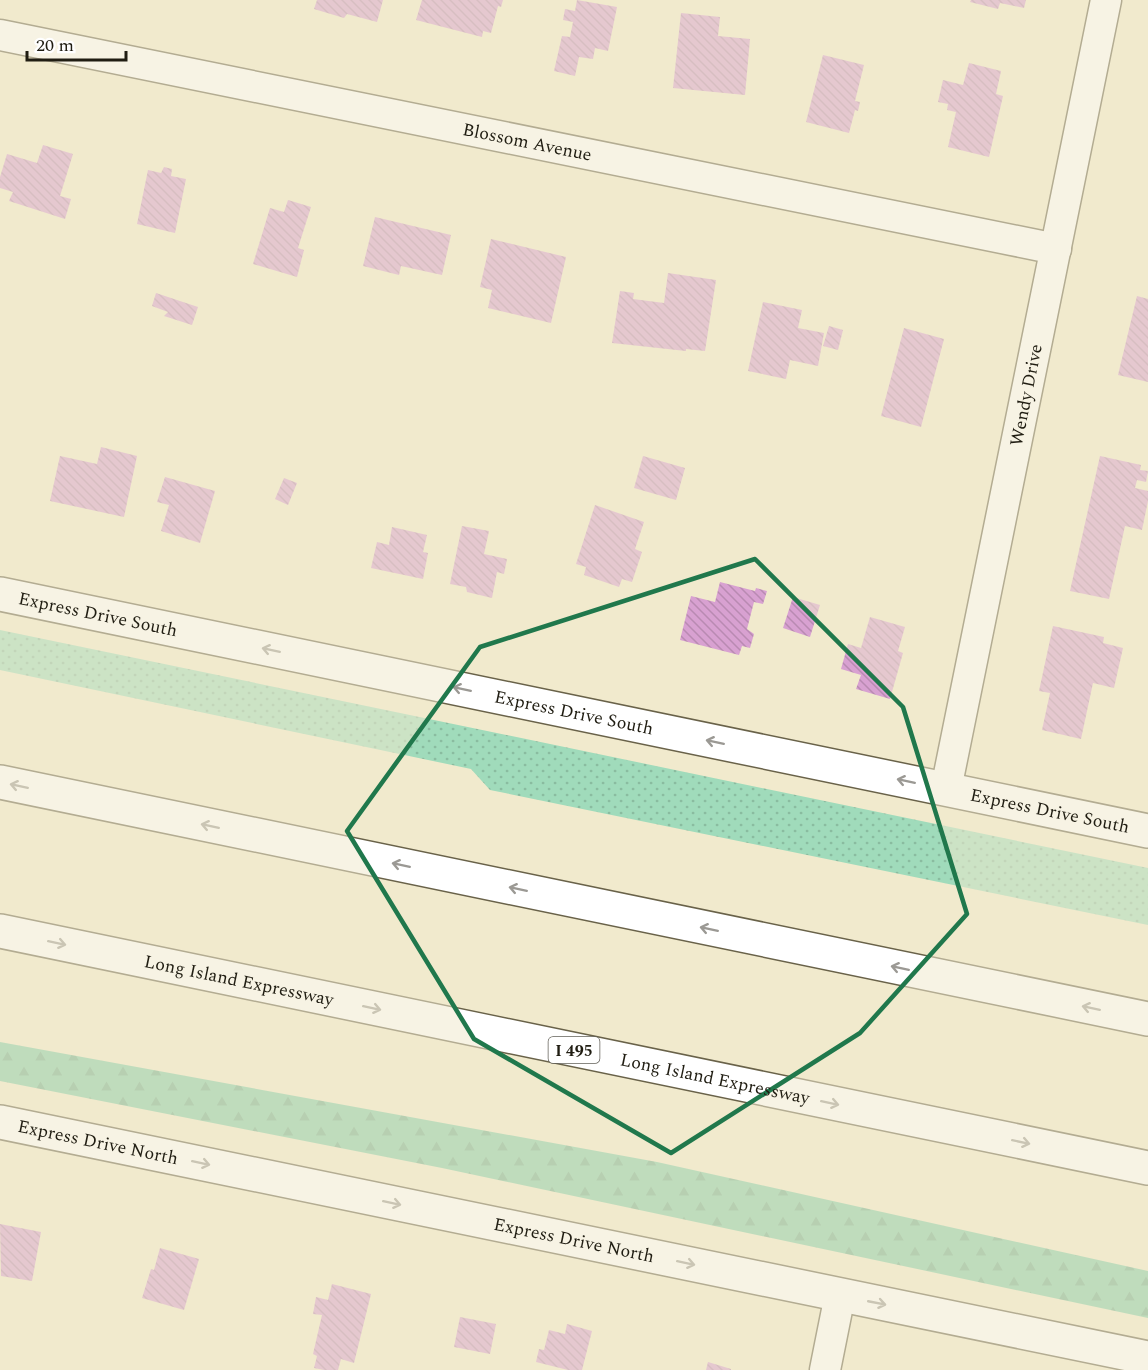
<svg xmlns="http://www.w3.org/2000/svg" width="1148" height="1370" font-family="Spectral,serif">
<defs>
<pattern id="grass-dots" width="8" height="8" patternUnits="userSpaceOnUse" patternTransform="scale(1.5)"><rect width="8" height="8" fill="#a0dbbb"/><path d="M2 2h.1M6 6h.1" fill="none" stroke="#8abca0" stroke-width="1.8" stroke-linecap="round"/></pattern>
<pattern id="forest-firs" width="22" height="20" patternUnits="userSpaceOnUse" patternTransform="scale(1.5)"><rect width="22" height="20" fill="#84cda7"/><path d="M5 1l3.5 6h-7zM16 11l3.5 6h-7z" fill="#72b08f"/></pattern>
<pattern id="building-back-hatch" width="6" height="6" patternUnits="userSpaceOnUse" patternTransform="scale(1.5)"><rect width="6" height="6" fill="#d8a1d1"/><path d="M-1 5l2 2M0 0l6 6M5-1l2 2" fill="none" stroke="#b98ab2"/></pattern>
</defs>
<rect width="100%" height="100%" fill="#f1eacd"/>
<path fill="url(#grass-dots)" d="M 0,630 L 1148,868 L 1148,925 L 490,790 L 471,769 L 0,670 Z"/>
<path fill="url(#forest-firs)" d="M 0,1042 L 657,1162 L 1148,1271 L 1148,1318 L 442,1168 L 0,1081 Z"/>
<path fill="url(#building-back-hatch)" d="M 317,0 L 383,0 L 377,22 L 347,14 L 344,18 L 314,9 Z
M 422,0 L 503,0 L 501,7 L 498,6 L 491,33 L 483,31 L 482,37 L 416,20 Z
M 577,0 L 617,7 L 608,51 L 595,48 L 593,59 L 579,57 L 575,76 L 554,71 L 562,36 L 570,37 L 573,22 L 563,20 L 565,9 L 575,11 Z
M 971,0 L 1026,0 L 1024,8 L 1000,3 L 998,9 L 970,2 Z
M 681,13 L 720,17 L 718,36 L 750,39 L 745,95 L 673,88 Z
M 823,55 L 864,65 L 855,101 L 860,102 L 858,111 L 855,110 L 849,133 L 806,122 Z
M 969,63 L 1001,71 L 996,94 L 1003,96 L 989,157 L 948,147 L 956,112 L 947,110 L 948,104 L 938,102 L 943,80 L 963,85 Z
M 43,145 L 73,154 L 60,196 L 71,199 L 65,219 L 9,201 L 13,192 L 0,188 L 0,177 L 7,154 L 37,163 Z
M 164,167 L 172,169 L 171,176 L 186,179 L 175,233 L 137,224 L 148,170 L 161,173 Z
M 288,200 L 311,207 L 298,248 L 304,250 L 297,277 L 253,264 L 270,208 L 284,212 Z
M 375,217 L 451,235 L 442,275 L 401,266 L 399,275 L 363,266 Z
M 491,239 L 566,257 L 551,323 L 488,308 L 492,290 L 480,287 Z
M 668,273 L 716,280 L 705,351 L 686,349 L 686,351 L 612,343 L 620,291 L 634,293 L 633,299 L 664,303 Z
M 156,293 L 198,307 L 192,325 L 164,316 L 168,312 L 152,306 Z
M 1137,296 L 1148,299 L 1148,382 L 1118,375 Z
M 763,302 L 802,310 L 798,328 L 824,333 L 818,366 L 790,360 L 786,379 L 748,371 Z
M 829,326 L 843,330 L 838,350 L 823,346 Z
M 904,328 L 944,339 L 921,427 L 881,416 Z
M 101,447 L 137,456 L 124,517 L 50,501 L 60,456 L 97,464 Z
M 643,456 L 685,468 L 676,500 L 634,488 Z
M 1100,456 L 1141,465 L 1140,470 L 1148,471 L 1146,482 L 1137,480 L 1135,488 L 1148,491 L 1148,501 L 1142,530 L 1125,526 L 1109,599 L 1070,591 Z
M 165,477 L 215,491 L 200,543 L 161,531 L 169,505 L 157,502 Z
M 284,478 L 297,483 L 288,505 L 275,499 Z
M 595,505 L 644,522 L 635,549 L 642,552 L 632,582 L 622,579 L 619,587 L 584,575 L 586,567 L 576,564 Z
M 462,526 L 489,531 L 484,554 L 507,559 L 504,574 L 497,572 L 492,598 L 467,592 L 466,587 L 450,584 Z
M 392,527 L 427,535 L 423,552 L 428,553 L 423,579 L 371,568 L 377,542 L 389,545 Z
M 720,582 L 755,591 L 756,588 L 767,591 L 763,604 L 754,602 L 747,629 L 754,634 L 750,648 L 742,646 L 739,655 L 680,640 L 691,596 L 715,602 Z
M 793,597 L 820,605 L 810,637 L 783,628 Z
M 870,617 L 905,627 L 898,651 L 903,653 L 890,699 L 856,689 L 861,675 L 841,669 L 848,644 L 861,648 Z
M 1053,626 L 1104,637 L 1103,643 L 1123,648 L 1114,688 L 1093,683 L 1081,739 L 1042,730 L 1050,693 L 1039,691 Z
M 0,1224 L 41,1232 L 32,1281 L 1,1276 Z
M 160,1248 L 199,1259 L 184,1310 L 142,1298 L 151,1269 L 154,1270 Z
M 332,1284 L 371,1294 L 354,1363 L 341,1359 L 338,1370 L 324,1370 L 314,1368 L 317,1356 L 313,1354 L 322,1315 L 313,1314 L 316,1297 L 328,1300 Z
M 460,1317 L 496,1324 L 490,1354 L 454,1347 Z
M 567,1324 L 592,1331 L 582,1370 L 568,1370 L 536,1362 L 539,1349 L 544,1350 L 549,1330 L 565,1334 Z
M 708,1362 L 731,1369 L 731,1370 L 706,1370 Z"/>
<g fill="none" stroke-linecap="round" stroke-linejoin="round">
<defs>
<g id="street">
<path id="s1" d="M 0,35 L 1056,249"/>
<path id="s2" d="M 946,789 L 1106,0"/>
<path d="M 825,1370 L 840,1295"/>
</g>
<g id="secondary">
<path id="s3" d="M 0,594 L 1148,831"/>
<path id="s4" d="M 0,1122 L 1148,1358"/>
</g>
<g id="highway">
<path d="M 0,782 L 1148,1019"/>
<path id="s5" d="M 0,931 L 1148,1168"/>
</g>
</defs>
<use href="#street" stroke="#696249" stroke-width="33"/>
<use href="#secondary" stroke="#696249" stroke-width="36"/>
<use href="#highway" stroke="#696249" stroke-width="36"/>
<use href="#street" stroke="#fff" stroke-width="30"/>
<use href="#secondary" stroke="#fff" stroke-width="33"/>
<use href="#highway" stroke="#fff" stroke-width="33"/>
</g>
<defs><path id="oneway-shaft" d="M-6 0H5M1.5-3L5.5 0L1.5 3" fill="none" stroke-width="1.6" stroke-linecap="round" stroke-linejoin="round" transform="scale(1.5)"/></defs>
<g stroke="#9b9994">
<use href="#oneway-shaft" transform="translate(271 650) rotate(-168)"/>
<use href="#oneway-shaft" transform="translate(462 689) rotate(-168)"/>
<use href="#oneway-shaft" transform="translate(715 742) rotate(-168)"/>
<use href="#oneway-shaft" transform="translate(906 781) rotate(-168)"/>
<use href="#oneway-shaft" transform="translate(19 786) rotate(-168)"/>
<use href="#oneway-shaft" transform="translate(210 826) rotate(-168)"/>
<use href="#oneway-shaft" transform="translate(401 865) rotate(-168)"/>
<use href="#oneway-shaft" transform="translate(518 889) rotate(-168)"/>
<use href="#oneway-shaft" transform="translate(709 929) rotate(-168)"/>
<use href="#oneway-shaft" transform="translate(57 943) rotate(12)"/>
<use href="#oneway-shaft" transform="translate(900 968) rotate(-168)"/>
<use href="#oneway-shaft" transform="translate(372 1008) rotate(12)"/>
<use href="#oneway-shaft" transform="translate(1091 1008) rotate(-168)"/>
<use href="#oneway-shaft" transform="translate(830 1103) rotate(12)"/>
<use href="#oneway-shaft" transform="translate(1021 1142) rotate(12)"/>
<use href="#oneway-shaft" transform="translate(201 1163) rotate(12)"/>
<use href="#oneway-shaft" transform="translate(392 1203) rotate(12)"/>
<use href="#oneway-shaft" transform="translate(686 1263) rotate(12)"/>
<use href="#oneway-shaft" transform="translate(877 1303) rotate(11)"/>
</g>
<path d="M0 0H1148V1370H0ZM 755,559 L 903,707 L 967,914 L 860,1033 L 671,1153 L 474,1039 L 347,831 L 480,647 Z" fill="#f1eacd" fill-opacity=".55" fill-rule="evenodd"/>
<path fill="none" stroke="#20784c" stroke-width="4.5" stroke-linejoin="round" d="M 755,559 L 903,707 L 967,914 L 860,1033 L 671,1153 L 474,1039 L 347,831 L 480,647 Z"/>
<g text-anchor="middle" stroke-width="5" stroke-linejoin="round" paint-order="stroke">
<rect fill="#fff" stroke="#636159" stroke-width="1.5" x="548.5" y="1037" width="51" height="26" rx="4.5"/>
<g font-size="16" font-weight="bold" fill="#201d12">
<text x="574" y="1056">I 495</text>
</g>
<g font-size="18" fill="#201d12" stroke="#fff">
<text dy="6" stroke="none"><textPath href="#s1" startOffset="538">Blossom Avenue</textPath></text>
<text dy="6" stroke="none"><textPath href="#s2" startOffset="402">Wendy Drive</textPath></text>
<text dy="6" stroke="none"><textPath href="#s3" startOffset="100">Express Drive South</textPath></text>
<text dy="6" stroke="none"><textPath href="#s3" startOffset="586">Express Drive South</textPath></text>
<text dy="6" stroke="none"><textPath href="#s3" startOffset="1072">Express Drive South</textPath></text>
<text dy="6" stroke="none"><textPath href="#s5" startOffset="244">Long Island Expressway</textPath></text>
<text dy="6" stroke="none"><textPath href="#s5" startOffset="730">Long Island Expressway</textPath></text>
<text dy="6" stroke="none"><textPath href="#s4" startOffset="100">Express Drive North</textPath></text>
<text dy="6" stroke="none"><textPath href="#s4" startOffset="586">Express Drive North</textPath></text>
</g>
</g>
<path d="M27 51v9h99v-9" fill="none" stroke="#201d12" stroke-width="3"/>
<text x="36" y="51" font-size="18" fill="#201d12" stroke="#ffffff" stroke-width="4.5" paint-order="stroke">20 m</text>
</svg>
